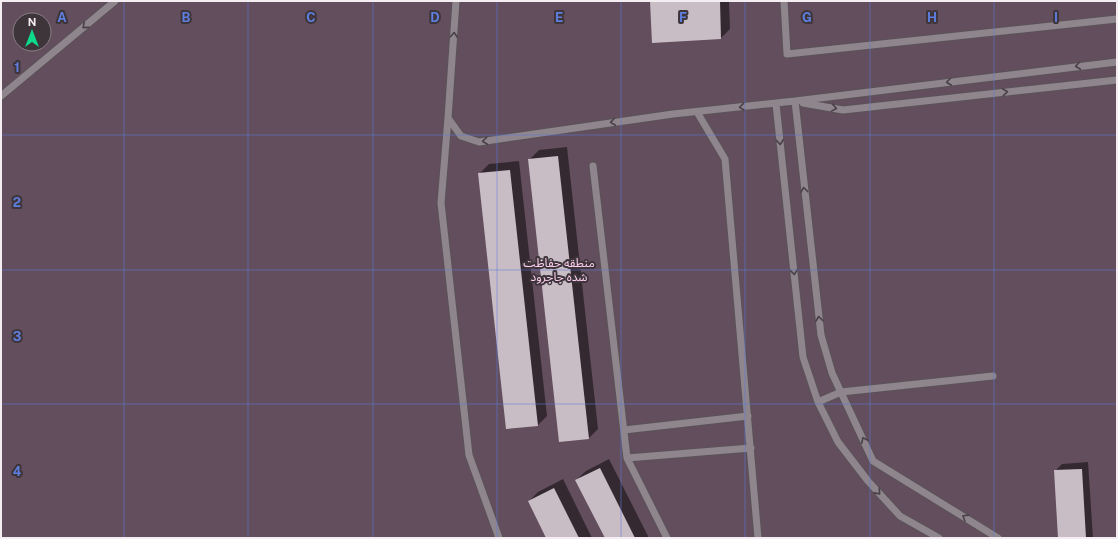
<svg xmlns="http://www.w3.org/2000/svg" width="1118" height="539" font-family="'Public Sans','Noto Sans Arabic',sans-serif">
<rect width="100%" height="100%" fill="#3e353b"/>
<path fill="#634e5d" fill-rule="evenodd" d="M 1,1 L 1117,1 L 1117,538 L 1,538 ZM 20,20 L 44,20 L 44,44 L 20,44 Z"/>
<path fill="#0007" d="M 651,1 L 729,1 L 730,29 L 721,38 Z
M 567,147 L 598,429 L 589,438 L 529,160 L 539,150 Z
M 519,161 L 547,416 L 538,425 L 479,174 L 489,164 Z
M 609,459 L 649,538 L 606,538 L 576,480 L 586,471 Z
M 1088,462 L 1093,538 L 1059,538 L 1055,471 L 1062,464 Z
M 563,479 L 592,538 L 547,538 L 529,501 L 538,492 Z"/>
<path fill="#c9bdc5" d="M 650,1 L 720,1 L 721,39 L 652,43 Z
M 558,156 L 589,439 L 559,442 L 528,159 Z
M 510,170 L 538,426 L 506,429 L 478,173 Z
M 600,468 L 635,538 L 605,538 L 575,480 Z
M 1082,469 L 1086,538 L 1058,538 L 1054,470 Z
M 554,488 L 579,538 L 546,538 L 528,501 Z"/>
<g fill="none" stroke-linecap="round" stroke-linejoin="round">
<defs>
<path id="service" d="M 456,1 L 448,118 L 461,136 L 479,142 L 673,114 L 795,101 L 1117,62
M 784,1 L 787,54 L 1117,19
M 1,96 L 115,1
M 795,101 L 821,335 L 832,373 L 873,461 L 998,538
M 803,103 L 843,110 L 1117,80
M 776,104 L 803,357 L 818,402 L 838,442 L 868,481 L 900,516 L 939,538
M 697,112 L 725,159 L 758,538
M 448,118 L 441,203 L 469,455 L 499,538
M 593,166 L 627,458 L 667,538
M 818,402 L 841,392 L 993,376
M 624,430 L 748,416
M 627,458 L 751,448"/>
</defs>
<use href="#service" stroke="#5a5358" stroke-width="9"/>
<use href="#service" stroke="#8f858c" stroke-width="7"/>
</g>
<defs><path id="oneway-chevron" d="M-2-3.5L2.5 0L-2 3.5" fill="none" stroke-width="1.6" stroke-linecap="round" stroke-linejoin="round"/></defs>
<g stroke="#4a4147">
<use href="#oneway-chevron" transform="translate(85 26) rotate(139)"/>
<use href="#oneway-chevron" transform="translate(454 35) rotate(-86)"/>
<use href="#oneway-chevron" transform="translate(1078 66) rotate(173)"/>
<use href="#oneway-chevron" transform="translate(949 82) rotate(173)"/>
<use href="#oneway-chevron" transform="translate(1005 92) rotate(-6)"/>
<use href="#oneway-chevron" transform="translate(742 107) rotate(174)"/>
<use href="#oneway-chevron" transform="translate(834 108) rotate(10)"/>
<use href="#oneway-chevron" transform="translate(613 122) rotate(172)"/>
<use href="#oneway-chevron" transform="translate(485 141) rotate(174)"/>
<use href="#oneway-chevron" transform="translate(780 142) rotate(84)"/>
<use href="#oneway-chevron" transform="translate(804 190) rotate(-97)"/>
<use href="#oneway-chevron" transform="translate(794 272) rotate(84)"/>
<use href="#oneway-chevron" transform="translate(819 319) rotate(-97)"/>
<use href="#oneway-chevron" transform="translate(864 440) rotate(-115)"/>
<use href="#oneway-chevron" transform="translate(878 492) rotate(48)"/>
<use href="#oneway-chevron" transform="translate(965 517) rotate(-148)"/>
</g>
<path fill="none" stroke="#5e7ee0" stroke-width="1" stroke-opacity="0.55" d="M 124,1 L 124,538M 248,1 L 248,538M 373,1 L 373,538M 497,1 L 497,538M 621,1 L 621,538M 745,1 L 745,538M 870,1 L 870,538M 994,1 L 994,538M 1,135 L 1117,135M 1,270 L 1117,270M 1,404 L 1117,404"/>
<g text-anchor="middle" stroke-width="4" stroke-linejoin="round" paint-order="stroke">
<g font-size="12" fill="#fecff0" stroke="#3e353b">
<text x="559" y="267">منطقه حفاظت<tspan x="559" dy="14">شده جاجرود</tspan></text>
</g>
</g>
<g font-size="13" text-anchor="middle" font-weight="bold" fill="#5e7ee0" stroke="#3e353b" stroke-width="4" stroke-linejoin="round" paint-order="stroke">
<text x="62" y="22">A</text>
<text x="186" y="22">B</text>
<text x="311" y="22">C</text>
<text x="435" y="22">D</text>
<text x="559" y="22">E</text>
<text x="683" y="22">F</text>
<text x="807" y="22">G</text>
<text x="932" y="22">H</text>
<text x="1056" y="22">I</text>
<text x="17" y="72">1</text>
<text x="17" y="207">2</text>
<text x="17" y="341">3</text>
<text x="17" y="476">4</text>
</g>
<rect width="1118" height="539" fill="none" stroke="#f4eef2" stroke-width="4"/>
<g transform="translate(32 32)"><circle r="19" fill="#3e353b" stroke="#877f84"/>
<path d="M0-3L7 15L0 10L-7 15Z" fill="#0cd98a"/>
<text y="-6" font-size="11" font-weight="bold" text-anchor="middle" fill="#f4eef2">N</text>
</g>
</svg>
